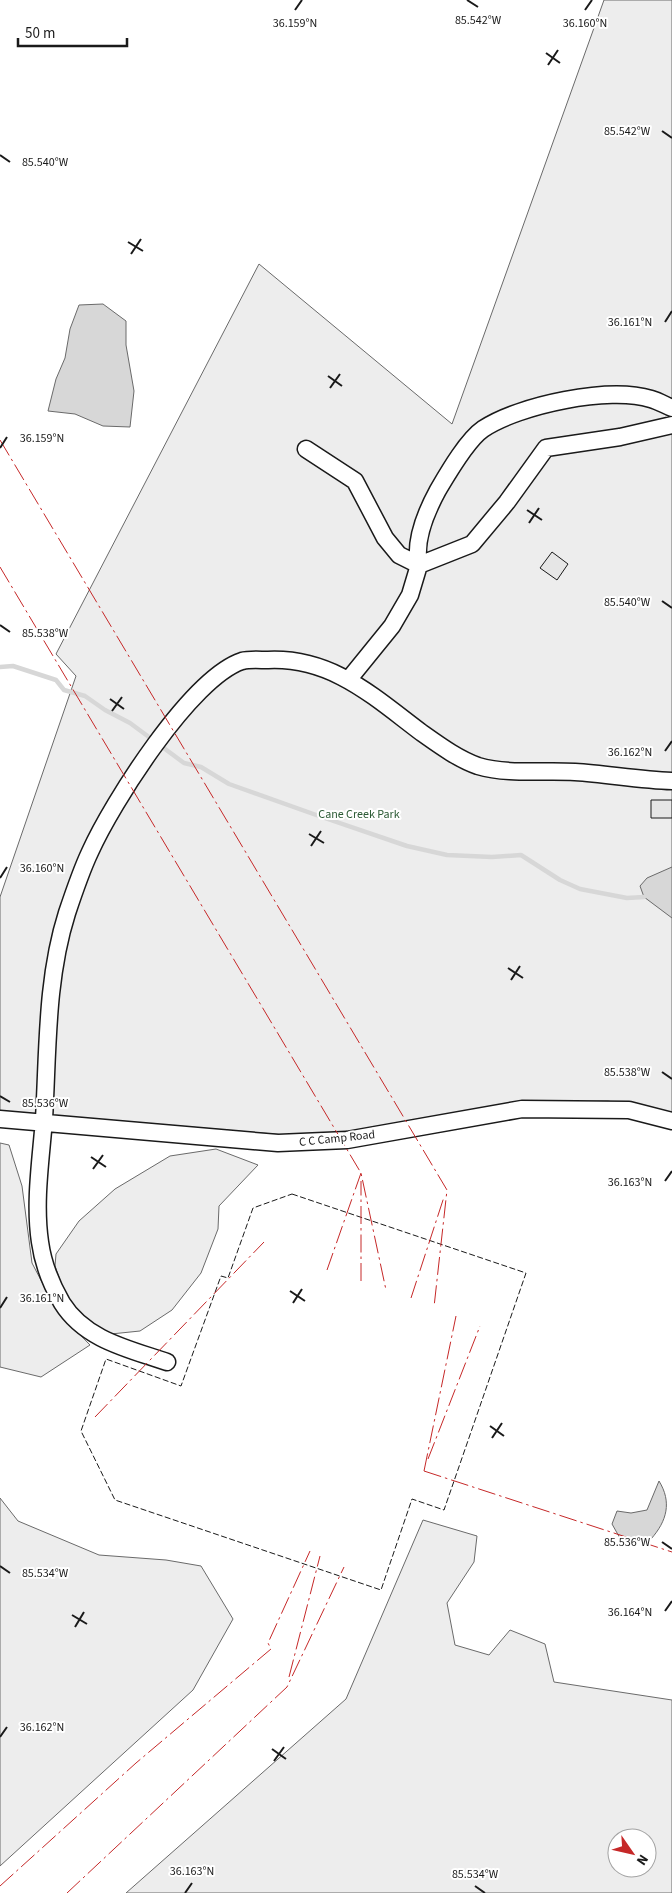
<svg xmlns="http://www.w3.org/2000/svg" width="672" height="1893" font-family="'Source Sans 3',sans-serif">
<rect width="100%" height="100%" fill="#fff"/>
<path fill="#ededed" stroke="#6a6a6a" fill-rule="evenodd" d="M 604,0 L 672,0 L 672,1114 L 608,1101 L 519,1103 L 409,1123 L 309,1137 L 0,1111 L 0,897 L 76,676 L 56,654 L 259,264 L 452,424 Z
M 0,1143 L 9,1145 L 22,1186 L 32,1263 L 57,1311 L 90,1345 L 41,1377 L 0,1367 Z
M 216,1149 L 258,1165 L 219,1206 L 218,1229 L 201,1273 L 172,1310 L 140,1331 L 111,1334 L 87,1322 L 65,1294 L 55,1266 L 56,1254 L 79,1221 L 115,1189 L 170,1156 Z
M 0,1498 L 18,1521 L 99,1555 L 166,1560 L 201,1566 L 233,1619 L 193,1690 L 0,1866 Z
M 423,1520 L 477,1536 L 474,1562 L 447,1603 L 455,1645 L 489,1655 L 510,1630 L 545,1644 L 554,1682 L 672,1700 L 672,1893 L 126,1893 L 346,1699 ZM 617,1838 L 647,1838 L 647,1868 L 617,1868 Z"/>
<path fill="#d7d7d7" stroke="#6a6a6a" d="M 103,304 L 126,321 L 126,345 L 134,391 L 130,427 L 103,426 L 75,414 L 48,411 L 56,379 L 65,358 L 70,329 L 79,305 Z
M 672,867 L 672,918 L 644,897 L 640,886 L 647,878 Z
M 659,1481 C 672,1502 667,1521 651,1539 L 638,1538 L 626,1543 L 621,1540 L 612,1524 L 617,1511 L 631,1513 L 647,1510 Z"/>
<g fill="none" stroke-linecap="round" stroke-linejoin="round">
<path stroke="#d7d7d7" stroke-width="4.5" d="M 0,667 L 13,666 L 56,680 L 64,690 L 85,696 L 105,710 L 130,723 L 184,763 L 201,767 L 229,784 L 319,816 L 407,846 L 447,855 L 492,857 L 521,855 L 560,880 L 580,889 L 627,898 L 644,897"/>
</g>
<path fill="#e6e6e6" stroke="#1a1a1a" d="M 552,552 L 568,564 L 557,580 L 540,568 Z
M 651,800 L 672,800 L 672,818 L 651,818 Z"/>
<g fill="none" stroke-linecap="round" stroke-linejoin="round">
<defs>
<path id="minor" d="M 672,408 C 665,405 658,401 651,399 C 609,386 519,405 483,429 C 467,440 448,473 438,490 C 426,512 414,541 419,565 L 472,544 L 507,502 L 546,448 L 620,437 L 672,425
M 306,449 L 355,481 L 385,538 L 399,555 L 419,565 L 410,595 L 392,626 L 349,679
M 0,1119 L 278,1143 L 347,1140 L 522,1109 L 629,1110 L 672,1121
M 167,1362 C 129,1349 85,1340 62,1303 C 51,1284 43,1264 40,1242 C 34,1202 41,1159 44,1119 C 48,1050 46,979 67,913 C 74,892 81,871 90,852 C 112,803 191,678 242,661 C 249,659 260,660 268,660 C 332,657 374,697 422,733 C 439,745 458,759 478,766 C 509,775 543,770 575,772 C 607,774 640,780 672,781"/>
</defs>
<use href="#minor" stroke="#1a1a1a" stroke-width="19"/>
<use href="#minor" stroke="#fff" stroke-width="16"/>
<path stroke="#1a1a1a" stroke-width="1" stroke-dasharray="6 2.5" stroke-linecap="butt" d="M 292,1194 L 526,1273 L 444,1510 L 412,1499 L 381,1590 L 115,1500 L 81,1431 L 106,1359 L 181,1386 L 221,1276 L 228,1278 L 253,1208 Z"/>
<path stroke="#c62828" stroke-width="1" stroke-dasharray="18 4 2.5 4" stroke-linecap="butt" d="M 0,440 L 447,1190 L 434,1307
M 0,567 L 361,1173 L 386,1290
M 327,1270 L 361,1173
M 361,1281 L 361,1181
M 411,1298 L 444,1197
M 95,1417 L 264,1242
M 428,1459 L 480,1326
M 424,1471 L 672,1552
M 424,1471 L 456,1316
M 289,1677 L 320,1556
M 0,1886 L 136,1763 L 271,1649 L 268,1643 L 310,1551
M 67,1893 L 287,1687 L 344,1567"/>
</g>
<path fill="none" stroke="#1a1a1a" stroke-width="2" d="M 467,0 L 478,7M 295,10 L 302,0M 585,10 L 592,0M 546,53 L 560,63M 548,65 L 558,50M 662,131 L 672,138M 0,155 L 10,162M 128,242 L 143,251M 131,254 L 141,239M 665,322 L 672,311M 328,376 L 342,386M 330,388 L 340,374M 0,448 L 7,437M 527,510 L 542,520M 529,523 L 539,508M 662,601 L 672,608M 0,625 L 10,632M 110,699 L 124,709M 112,711 L 122,697M 665,751 L 672,741M 309,834 L 324,843M 311,846 L 321,831M 0,878 L 7,867M 508,968 L 523,978M 511,980 L 520,966M 662,1072 L 672,1079M 0,1096 L 10,1102M 91,1157 L 106,1167M 93,1169 L 103,1155M 665,1181 L 672,1171M 290,1291 L 305,1301M 293,1303 L 302,1289M 0,1308 L 7,1297M 490,1426 L 504,1436M 492,1438 L 502,1423M 662,1542 L 672,1549M 0,1566 L 10,1573M 665,1611 L 672,1601M 72,1615 L 87,1624M 75,1627 L 84,1612M 0,1737 L 7,1727M 272,1749 L 286,1759M 274,1761 L 284,1747M 475,1886 L 485,1893M 185,1893 L 192,1883"/>
<g text-anchor="middle" stroke-width="4" stroke-linejoin="round" paint-order="stroke">
<g font-size="12" fill="#2b5a34" stroke="#fff">
<text x="359" y="818">Cane Creek Park</text>
</g>
<g font-size="12" fill="#1a1a1a" stroke="#fff">
<text transform="translate(337 1138) rotate(-6)" y="4">C C Camp Road</text>
</g>
</g>
<g font-size="12" text-anchor="middle" fill="#1a1a1a" stroke="#fff" stroke-width="4" stroke-linejoin="round" paint-order="stroke">
<text x="478" y="24">85.542°W</text>
<text x="295" y="27">36.159°N</text>
<text x="585" y="27">36.160°N</text>
<text x="627" y="135">85.542°W</text>
<text x="45" y="166">85.540°W</text>
<text x="630" y="326">36.161°N</text>
<text x="42" y="442">36.159°N</text>
<text x="627" y="606">85.540°W</text>
<text x="45" y="637">85.538°W</text>
<text x="630" y="756">36.162°N</text>
<text x="42" y="872">36.160°N</text>
<text x="627" y="1076">85.538°W</text>
<text x="45" y="1107">85.536°W</text>
<text x="630" y="1186">36.163°N</text>
<text x="42" y="1302">36.161°N</text>
<text x="627" y="1546">85.536°W</text>
<text x="45" y="1577">85.534°W</text>
<text x="630" y="1616">36.164°N</text>
<text x="42" y="1731">36.162°N</text>
<text x="192" y="1875">36.163°N</text>
<text x="475" y="1878">85.534°W</text>
</g>
<g transform="translate(632 1853) rotate(124)"><circle r="24" fill="#ffffff" stroke="#a3a3a3"/>
<path d="M0-4L9 19L0 12L-9 19Z" fill="#c62828"/>
<text y="-8" font-size="14" font-weight="bold" text-anchor="middle" fill="#1a1a1a">N</text>
</g>
<path d="M18 38v8h109v-8" fill="none" stroke="#1a1a1a" stroke-width="2.5"/>
<text x="25" y="38" font-size="15" fill="#1a1a1a" stroke="#ffffff" stroke-width="4" paint-order="stroke">50 m</text>
</svg>
